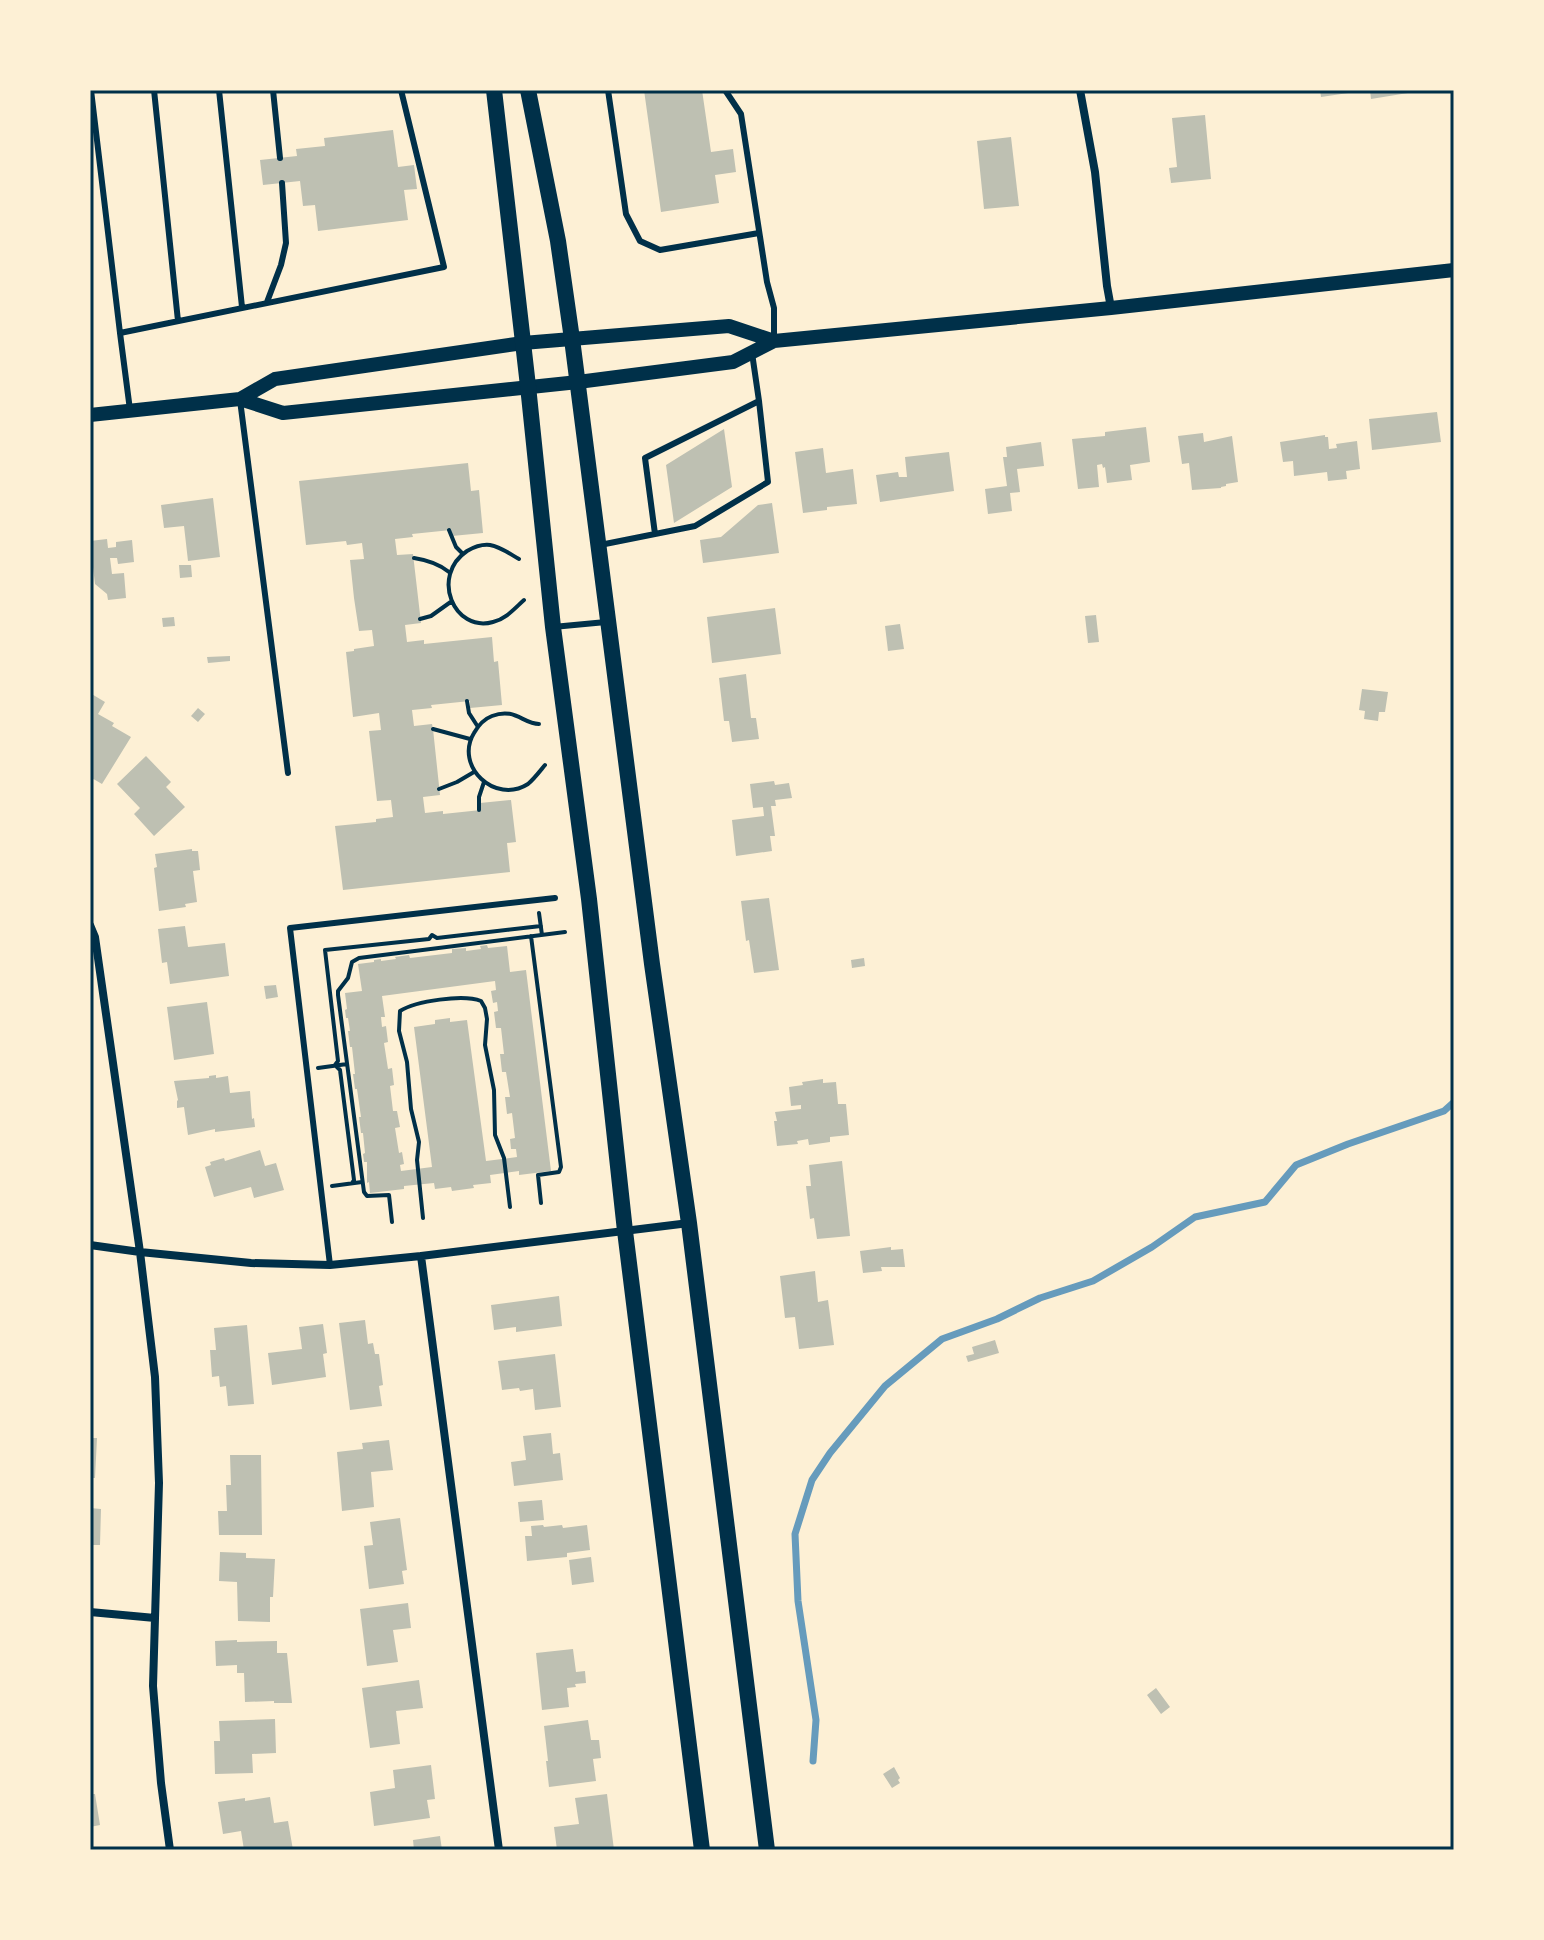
<svg xmlns="http://www.w3.org/2000/svg" width="1544" height="1940" font-family="Georgia,serif">
<rect width="100%" height="100%" fill="#fdf0d5"/>
<g fill="none" stroke-linecap="round" stroke-linejoin="round">
<path stroke="#669bbc" stroke-width="7" d="M 813,1761 L 816,1720 L 798,1601 L 795,1534 L 812,1480 L 830,1453 L 885,1386 L 942,1339 L 997,1319 L 1040,1298 L 1093,1281 L 1152,1247 L 1195,1217 L 1265,1202 L 1296,1165 L 1348,1144 L 1444,1111 L 1454,1102"/>
</g>
<path fill="#bec0b2" fill-rule="evenodd" d="M 644,90 L 702,90 L 711,152 L 733,149 L 736,172 L 715,175 L 719,203 L 661,212 Z
M 1320,90 L 1355,90 L 1355,92 L 1321,97 Z
M 1370,90 L 1414,90 L 1414,92 L 1371,99 Z
M 1205,115 L 1211,179 L 1171,183 L 1169,168 L 1177,167 L 1172,118 Z
M 393,130 L 398,167 L 414,165 L 417,189 L 404,190 L 408,220 L 318,231 L 315,205 L 303,206 L 300,181 L 263,185 L 260,160 L 297,156 L 296,149 L 325,146 L 324,138 Z
M 1011,137 L 1019,206 L 984,209 L 977,141 Z
M 1437,412 L 1441,442 L 1372,450 L 1369,419 Z
M 1146,427 L 1150,462 L 1130,465 L 1132,480 L 1107,483 L 1105,467 L 1103,468 L 1102,464 L 1097,465 L 1099,487 L 1078,489 L 1072,439 L 1105,436 L 1105,432 Z
M 724,429 L 732,487 L 674,523 L 666,465 Z
M 1203,433 L 1204,442 L 1232,436 L 1238,482 L 1226,484 L 1226,486 L 1221,487 L 1221,488 L 1192,490 L 1189,463 L 1182,464 L 1178,436 Z
M 1325,435 L 1325,437 L 1328,437 L 1329,449 L 1337,448 L 1336,444 L 1357,441 L 1360,469 L 1346,471 L 1347,479 L 1328,481 L 1327,472 L 1294,476 L 1293,461 L 1283,462 L 1280,442 Z
M 1041,442 L 1044,466 L 1017,469 L 1020,492 L 1010,493 L 1012,511 L 988,514 L 985,489 L 1007,486 L 1003,457 L 1007,457 L 1006,447 Z
M 823,448 L 826,473 L 853,469 L 857,504 L 827,507 L 827,510 L 803,513 L 795,452 Z
M 949,452 L 954,491 L 880,502 L 876,475 L 898,472 L 899,477 L 907,477 L 905,457 Z
M 468,463 L 471,491 L 479,490 L 483,533 L 452,536 L 451,530 L 412,534 L 413,537 L 395,539 L 397,555 L 413,554 L 421,623 L 405,625 L 407,642 L 424,640 L 424,644 L 492,637 L 494,662 L 498,661 L 502,705 L 470,708 L 470,701 L 431,705 L 432,708 L 412,710 L 414,726 L 432,724 L 433,729 L 440,795 L 423,797 L 425,813 L 443,811 L 443,814 L 481,810 L 480,803 L 511,800 L 516,842 L 507,843 L 510,872 L 343,890 L 335,826 L 376,822 L 376,819 L 393,817 L 391,800 L 377,801 L 369,731 L 381,730 L 379,713 L 353,717 L 346,652 L 354,651 L 354,649 L 374,646 L 372,630 L 359,631 L 354,598 L 350,560 L 364,559 L 362,543 L 347,545 L 346,541 L 306,545 L 299,481 Z
M 213,498 L 220,557 L 188,561 L 184,526 L 164,528 L 161,505 Z
M 772,503 L 779,553 L 703,563 L 700,540 L 721,537 L 758,505 Z
M 107,539 L 108,548 L 116,547 L 116,542 L 132,540 L 134,562 L 118,564 L 117,558 L 110,558 L 112,574 L 124,573 L 126,598 L 108,600 L 107,594 L 95,584 L 93,567 L 90,567 L 90,541 Z
M 179,565 L 191,565 L 192,577 L 180,578 Z
M 775,608 L 781,654 L 712,663 L 707,617 Z
M 1096,615 L 1099,642 L 1088,643 L 1085,616 Z
M 174,617 L 175,626 L 163,627 L 162,618 Z
M 900,624 L 904,649 L 888,651 L 885,626 Z
M 230,656 L 230,661 L 208,663 L 207,657 Z
M 746,674 L 751,718 L 756,718 L 759,739 L 732,742 L 729,721 L 724,721 L 719,678 Z
M 1362,689 L 1388,692 L 1385,712 L 1379,712 L 1378,721 L 1364,719 L 1365,711 L 1359,710 Z
M 90,693 L 105,702 L 98,714 L 114,723 L 112,726 L 131,737 L 102,784 L 90,777 Z
M 198,708 L 205,714 L 198,722 L 191,716 Z
M 146,756 L 171,782 L 166,787 L 185,807 L 154,836 L 134,814 L 140,808 L 117,784 Z
M 774,781 L 775,785 L 789,783 L 792,798 L 775,800 L 776,806 L 771,806 L 775,836 L 770,836 L 772,851 L 736,856 L 732,820 L 764,816 L 763,807 L 753,808 L 750,784 Z
M 192,849 L 192,851 L 198,851 L 200,870 L 193,871 L 197,902 L 185,904 L 186,907 L 159,911 L 154,868 L 157,867 L 155,854 Z
M 769,898 L 779,970 L 754,973 L 749,940 L 746,941 L 741,901 Z
M 185,926 L 188,947 L 225,943 L 229,976 L 170,984 L 167,962 L 162,963 L 158,929 Z
M 487,945 L 488,948 L 507,946 L 510,972 L 526,970 L 551,1171 L 519,1175 L 519,1171 L 490,1175 L 491,1183 L 473,1185 L 474,1188 L 452,1191 L 451,1187 L 435,1189 L 434,1183 L 404,1186 L 404,1189 L 370,1193 L 369,1182 L 367,1183 L 367,1162 L 364,1162 L 363,1154 L 365,1153 L 363,1133 L 361,1133 L 359,1117 L 361,1117 L 357,1089 L 355,1089 L 353,1074 L 355,1074 L 352,1047 L 350,1047 L 348,1031 L 350,1031 L 348,1018 L 346,1018 L 345,1010 L 347,1009 L 345,993 L 362,991 L 358,964 L 374,962 L 374,960 L 381,959 L 381,961 L 396,959 L 395,957 L 409,955 L 410,958 L 452,953 L 452,949 L 466,948 L 466,951 L 481,949 L 480,946 ZM 495,981 L 496,990 L 491,991 L 493,1003 L 497,1002 L 498,1011 L 494,1012 L 496,1028 L 501,1028 L 504,1054 L 500,1054 L 502,1072 L 506,1072 L 510,1097 L 505,1097 L 507,1114 L 512,1113 L 515,1138 L 510,1139 L 511,1149 L 516,1149 L 517,1157 L 486,1161 L 467,1020 L 450,1022 L 450,1018 L 435,1020 L 435,1024 L 414,1027 L 432,1167 L 401,1171 L 400,1165 L 404,1164 L 402,1152 L 399,1153 L 395,1128 L 400,1127 L 397,1111 L 393,1111 L 390,1086 L 394,1085 L 392,1068 L 388,1069 L 384,1043 L 388,1042 L 386,1026 L 382,1027 L 381,1017 L 385,1017 L 382,996 Z
M 864,958 L 865,966 L 852,968 L 851,960 Z
M 276,985 L 278,997 L 266,999 L 264,986 Z
M 207,1002 L 214,1054 L 174,1060 L 167,1007 Z
M 216,1075 L 216,1078 L 228,1076 L 230,1093 L 250,1091 L 252,1119 L 254,1118 L 255,1127 L 215,1132 L 215,1129 L 188,1135 L 184,1107 L 177,1108 L 177,1101 L 178,1100 L 174,1081 L 209,1078 L 209,1076 Z
M 823,1079 L 823,1083 L 836,1082 L 838,1104 L 846,1104 L 849,1135 L 830,1137 L 830,1142 L 809,1145 L 808,1139 L 797,1141 L 798,1144 L 777,1146 L 774,1121 L 777,1121 L 775,1112 L 801,1109 L 801,1105 L 791,1106 L 789,1087 L 803,1085 L 802,1082 Z
M 260,1150 L 265,1166 L 276,1163 L 284,1190 L 254,1198 L 251,1187 L 214,1197 L 205,1167 L 211,1165 L 210,1162 L 224,1158 L 225,1161 Z
M 842,1161 L 850,1236 L 817,1239 L 814,1218 L 810,1219 L 806,1186 L 811,1186 L 809,1165 Z
M 891,1247 L 891,1250 L 903,1249 L 905,1267 L 881,1267 L 882,1271 L 863,1273 L 860,1251 Z
M 815,1271 L 818,1302 L 828,1300 L 834,1345 L 799,1349 L 795,1317 L 785,1318 L 780,1276 Z
M 559,1296 L 562,1326 L 516,1332 L 516,1327 L 494,1330 L 491,1305 Z
M 365,1320 L 368,1344 L 373,1343 L 375,1354 L 379,1354 L 383,1385 L 379,1386 L 382,1406 L 350,1410 L 339,1323 Z
M 323,1324 L 327,1353 L 323,1354 L 326,1377 L 272,1385 L 268,1353 L 302,1349 L 299,1327 Z
M 247,1325 L 254,1404 L 228,1406 L 226,1386 L 220,1387 L 219,1376 L 212,1377 L 210,1350 L 216,1350 L 214,1328 Z
M 995,1340 L 999,1353 L 968,1362 L 966,1356 L 974,1354 L 972,1347 Z
M 555,1354 L 561,1407 L 535,1410 L 533,1389 L 520,1391 L 519,1388 L 502,1390 L 498,1361 Z
M 551,1433 L 553,1454 L 560,1453 L 563,1480 L 514,1486 L 511,1462 L 526,1460 L 523,1436 Z
M 90,1438 L 97,1438 L 95,1478 L 90,1478 Z
M 389,1440 L 393,1470 L 371,1472 L 374,1507 L 342,1511 L 337,1452 L 363,1449 L 362,1443 Z
M 230,1455 L 261,1455 L 262,1535 L 219,1535 L 218,1511 L 227,1511 L 226,1485 L 231,1485 Z
M 542,1500 L 544,1520 L 520,1522 L 518,1502 Z
M 90,1508 L 101,1509 L 100,1545 L 90,1545 Z
M 400,1518 L 407,1570 L 402,1571 L 404,1584 L 369,1589 L 364,1546 L 373,1545 L 370,1522 Z
M 543,1525 L 544,1527 L 562,1525 L 563,1528 L 587,1525 L 590,1550 L 567,1553 L 567,1557 L 527,1561 L 525,1536 L 532,1536 L 531,1526 Z
M 220,1552 L 246,1553 L 246,1558 L 275,1559 L 273,1597 L 270,1597 L 270,1622 L 238,1621 L 237,1582 L 219,1581 Z
M 591,1557 L 594,1582 L 572,1585 L 569,1560 Z
M 408,1603 L 411,1628 L 393,1630 L 398,1662 L 367,1666 L 360,1609 Z
M 237,1640 L 237,1642 L 277,1641 L 277,1653 L 287,1653 L 292,1703 L 274,1703 L 274,1701 L 245,1702 L 244,1673 L 237,1673 L 237,1665 L 216,1666 L 215,1641 Z
M 573,1649 L 576,1672 L 585,1671 L 586,1683 L 575,1684 L 576,1687 L 567,1688 L 569,1707 L 542,1710 L 536,1653 Z
M 419,1680 L 423,1708 L 396,1711 L 400,1744 L 370,1748 L 362,1688 Z
M 1156,1688 L 1170,1707 L 1161,1714 L 1147,1695 Z
M 275,1719 L 276,1753 L 252,1754 L 253,1773 L 215,1774 L 214,1741 L 220,1741 L 219,1721 Z
M 588,1720 L 591,1740 L 599,1740 L 601,1758 L 593,1759 L 596,1781 L 549,1787 L 546,1761 L 548,1761 L 544,1726 Z
M 431,1765 L 435,1799 L 427,1800 L 430,1818 L 374,1826 L 370,1792 L 395,1788 L 393,1770 Z
M 894,1767 L 900,1778 L 898,1780 L 900,1783 L 892,1788 L 883,1774 Z
M 90,1794 L 95,1794 L 100,1825 L 90,1827 Z
M 607,1794 L 614,1850 L 557,1850 L 554,1827 L 579,1824 L 575,1798 Z
M 270,1797 L 274,1823 L 288,1821 L 293,1850 L 244,1850 L 241,1831 L 223,1834 L 218,1802 L 245,1798 L 245,1801 Z
M 440,1836 L 442,1850 L 414,1850 L 413,1840 Z"/>
<g fill="none" stroke-linecap="round" stroke-linejoin="round">
<path stroke="#003049" stroke-width="4" d="M 449,530 L 456,547 L 463,554
M 414,558 C 427,560 438,563 449,572
M 519,559 C 510,554 501,547 490,545 C 482,544 474,547 467,551 C 430,576 454,633 493,622 C 506,619 515,608 524,600
M 420,619 L 431,616 L 452,601
M 467,701 L 469,713 L 478,727
M 539,724 C 523,724 515,707 492,716 C 484,719 478,726 474,733 C 454,766 495,805 528,784 C 534,779 540,771 545,765
M 433,729 L 470,739
M 439,789 L 457,782 L 474,772
M 479,810 L 479,797 L 484,782
M 539,913 L 542,935
M 531,936 L 561,1167 L 559,1172 L 538,1175 L 541,1203
M 318,1068 L 347,1064
M 352,1183 L 354,1180 L 340,1070 L 335,1065 L 338,1061 L 325,950 L 429,939 L 432,935 L 437,938 L 541,926
M 332,1186 L 362,1182
M 423,1218 L 417,1160 L 419,1142 L 411,1109 L 407,1062 L 399,1031 L 400,1011 C 416,1001 463,994 481,1001 L 485,1008 L 487,1019 L 485,1045 L 494,1090 L 495,1135 L 504,1158 L 510,1207
M 392,1222 L 389,1195 L 367,1196 L 364,1192 L 338,995 L 338,991 L 348,978 L 352,962 L 359,958 L 565,932"/>
<path stroke="#003049" stroke-width="6" d="M 91,90 L 120,333
M 154,90 L 178,321
M 219,90 L 242,307
M 273,90 L 280,158
M 608,90 L 626,214 L 640,241 L 660,250 L 759,233
M 725,90 L 741,114 L 767,282 L 774,308 L 774,341
M 267,302 L 281,265 L 286,243 L 282,183
M 240,400 L 288,773
M 130,410 L 120,333 L 444,267 L 401,90
M 655,534 L 645,458 L 759,401
M 600,545 L 695,526 L 768,482 L 759,401 L 752,353
M 553,627 L 606,622
M 330,1265 L 290,928 L 555,898"/>
<path stroke="#003049" stroke-width="8" d="M 1080,90 L 1095,172 L 1107,286 L 1111,308
M 90,925 L 95,937 L 140,1252 L 155,1377 L 159,1483 L 153,1686 L 161,1783 L 170,1850
M 90,1245 L 140,1252 L 251,1263 L 330,1265 L 421,1256 L 689,1223
M 421,1256 L 499,1850
M 90,1612 L 155,1618"/>
<path stroke="#003049" stroke-width="14" d="M 240,399 L 283,413 L 578,382 L 733,362 L 774,341 L 1111,308 L 1454,270
M 90,415 L 240,399 L 275,379 L 523,343 L 729,326 L 774,341"/>
<path stroke="#003049" stroke-width="16" d="M 494,90 L 528,386 L 553,627 L 589,899 L 625,1231 L 702,1850
M 528,90 L 558,241 L 572,339 L 652,964 L 689,1223 L 767,1850"/>
</g>
<rect width="1544" height="1940" fill="none" stroke="#fdf0d5" stroke-width="184"/>
<rect x="92" y="92" width="1360" height="1756" fill="none" stroke="#003049" stroke-width="3"/>
</svg>
